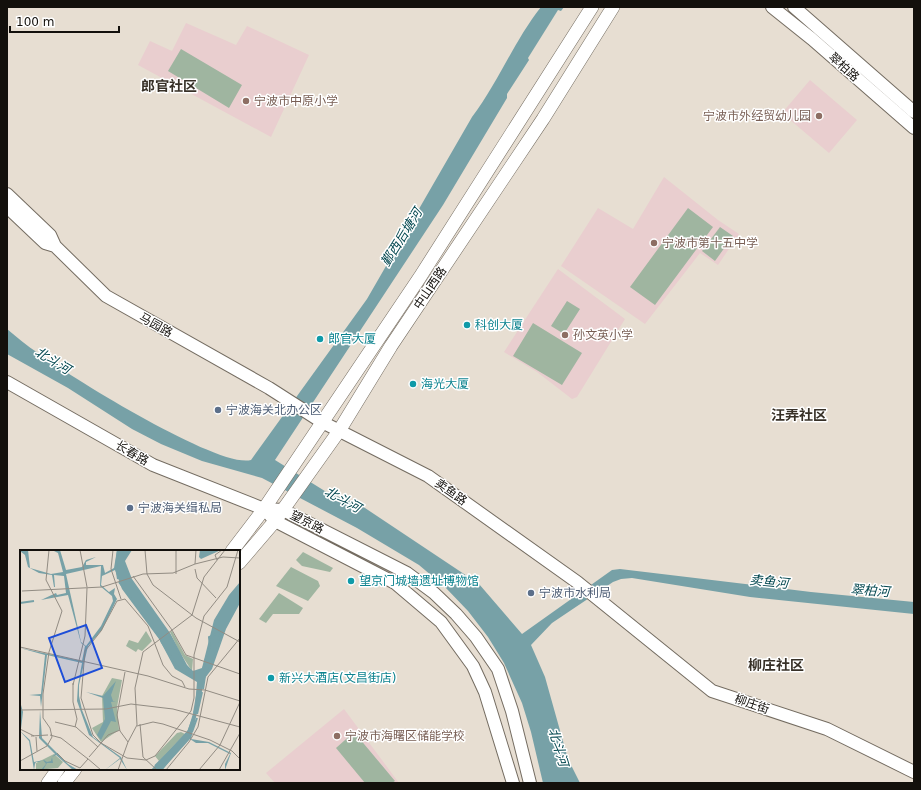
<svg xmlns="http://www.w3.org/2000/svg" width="921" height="790" font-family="'DejaVu Sans','Noto Sans SC',sans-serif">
<rect width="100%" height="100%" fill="#e7ded2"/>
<path fill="#e9cecf" d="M 186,23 L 236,45 L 247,26 L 309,55 L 271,137 L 138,65 L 150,41 L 172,51 Z
M 810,80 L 857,120 L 829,153 L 782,113 Z
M 664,177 L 718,220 L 739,234 L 718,265 L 700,253 L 645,324 L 561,266 L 598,208 L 633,229 Z
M 558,269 L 625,319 L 577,397 L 572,399 L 537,372 L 504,352 Z
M 344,709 L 399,783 L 275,783 L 266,773 Z"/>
<path fill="#9fb5a0" d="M 181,49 L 242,85 L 229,108 L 168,71 Z
M 688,208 L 713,227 L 655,305 L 630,287 Z
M 720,227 L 733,236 L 715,261 L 702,251 Z
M 567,301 L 580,309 L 564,334 L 551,326 Z
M 533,323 L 582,353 L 562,385 L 513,356 Z
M 303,552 L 333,568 L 330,572 L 302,566 L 296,560 Z
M 291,567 L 318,581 L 320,586 L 308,601 L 276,586 Z
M 279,593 L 303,608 L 299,614 L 273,614 L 266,623 L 259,619 Z
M 354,732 L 395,781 L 392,783 L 365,783 L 336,748 Z"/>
<path fill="#77a1a7" d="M 541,7 L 564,7 L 561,11 L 558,10 L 528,58 L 529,60 L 507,94 L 507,98 L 443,205 L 275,460 L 328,493 L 359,504 L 479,584 L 522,634 L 612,570 L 620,569 L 811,592 L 914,602 L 914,614 L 750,597 L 632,578 L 621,579 L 613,582 L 552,623 L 531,645 L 545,677 L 568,759 L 580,783 L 543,783 L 531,732 L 522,703 L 504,663 L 488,637 L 468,611 L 445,587 L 419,565 L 357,528 L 262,478 L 202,461 L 161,444 L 132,429 L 68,388 L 7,354 L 7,329 C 17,337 27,346 38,353 C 69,376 219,469 251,460 L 367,299 L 472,117 C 498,83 514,41 541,7 Z"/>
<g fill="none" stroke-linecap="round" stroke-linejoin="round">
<defs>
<path id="secondary" d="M 772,7 L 812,39 L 914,128
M 794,7 L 914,112
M 7,194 L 50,235 L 55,246 L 106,296 L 269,388 L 322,422 L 428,476 L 577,582 L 712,691 L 827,729 L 914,772
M 7,207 L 45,243 L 55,246
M 7,382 L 153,465 L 264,509 L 283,510 L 407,573 L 434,593 L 456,614 L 476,637 L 498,669 L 512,711 L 530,783
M 269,514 L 275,521 L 395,583 L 441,622 L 473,666 L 485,692 L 513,783"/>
<path id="primary" d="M 232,551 L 264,509 L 420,277 L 592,7
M 239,563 L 275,521 L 339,431 L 391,346 L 543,119 L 613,7
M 48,783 L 58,769
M 64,783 L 75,769"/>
</defs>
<use href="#secondary" stroke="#746c61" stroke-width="14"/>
<use href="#primary" stroke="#746c61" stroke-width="14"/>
<use href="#secondary" stroke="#fff" stroke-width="12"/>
<use href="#primary" stroke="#fff" stroke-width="13"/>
</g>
<g fill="#8d6e63" stroke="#fff" stroke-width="1.5">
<circle cx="246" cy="101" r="4"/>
<circle cx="819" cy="116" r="4"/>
<circle cx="654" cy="243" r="4"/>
<circle cx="565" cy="335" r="4"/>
<circle cx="337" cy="736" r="4"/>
</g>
<g fill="#0f9aa8" stroke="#fff" stroke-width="1.5">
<circle cx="467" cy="325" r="4"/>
<circle cx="320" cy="339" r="4"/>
<circle cx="413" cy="384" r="4"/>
<circle cx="351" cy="581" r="4"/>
<circle cx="271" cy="678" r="4"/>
</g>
<g fill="#5c6f8a" stroke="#fff" stroke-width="1.5">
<circle cx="218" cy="410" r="4"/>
<circle cx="130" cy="508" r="4"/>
<circle cx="531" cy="593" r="4"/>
</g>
<g text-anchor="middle" stroke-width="3" stroke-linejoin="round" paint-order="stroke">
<g font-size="12" fill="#13100c" stroke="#fff">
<text transform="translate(844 67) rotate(42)" y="4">翠柏路</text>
<text transform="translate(430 288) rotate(-56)" y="4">中山西路</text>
<text transform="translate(156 325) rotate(29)" y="4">马园路</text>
<text transform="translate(132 453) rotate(30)" y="4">长春路</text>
<text transform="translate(451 492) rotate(35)" y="4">卖鱼路</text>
<text transform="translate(307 522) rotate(27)" y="4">望京路</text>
<text transform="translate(752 704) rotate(19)" y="4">柳庄街</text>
</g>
<g font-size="12" fill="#785e54" stroke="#fff" text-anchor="start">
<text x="254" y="105">宁波市中原小学</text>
<text x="811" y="120" text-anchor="end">宁波市外经贸幼儿园</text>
<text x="662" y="247">宁波市第十五中学</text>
<text x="573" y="339">孙文英小学</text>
<text x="345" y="740">宁波市海曙区储能学校</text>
</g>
<g font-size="12" fill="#0d838f" stroke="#fff" text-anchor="start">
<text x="475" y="329">科创大厦</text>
<text x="328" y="343">郎官大厦</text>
<text x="421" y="388">海光大厦</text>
<text x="359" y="585">望京门城墙遗址博物馆</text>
<text x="279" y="682">新兴大酒店(文昌街店)</text>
</g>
<g font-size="12" fill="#4e5e75" stroke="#fff" text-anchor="start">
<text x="226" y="414">宁波海关北办公区</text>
<text x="138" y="512">宁波海关缉私局</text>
<text x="539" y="597">宁波市水利局</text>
</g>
<g font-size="13" font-style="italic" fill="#044850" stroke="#fff">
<text transform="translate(401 237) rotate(-58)" y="5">鄞西后塘河</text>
<text transform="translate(53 360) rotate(31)" y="5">北斗河</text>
<text transform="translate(343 499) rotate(29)" y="5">北斗河</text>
<text transform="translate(769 581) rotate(6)" y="5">卖鱼河</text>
<text transform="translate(870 590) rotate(4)" y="5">翠柏河</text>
<text transform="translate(559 747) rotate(73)" y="5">北斗河</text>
</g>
<g font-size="14" font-weight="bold" fill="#373027" stroke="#fff">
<text x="169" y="91">郎官社区</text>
<text x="799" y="420">汪弄社区</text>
<text x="776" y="670">柳庄社区</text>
</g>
</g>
<g transform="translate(20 550)">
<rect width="220" height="220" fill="#e7ded2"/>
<path d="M 126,81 L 132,91 L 122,101 L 118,99 L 116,102 L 106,96 L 109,90 L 118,93 ZM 152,81 L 165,105 L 173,109 L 172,121 L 159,101 L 150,82 ZM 92,128 L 102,130 L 97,157 L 99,180 L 81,192 L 72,178 L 83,172 L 82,146 ZM 161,182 L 165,184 L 139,211 L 135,206 L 157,183 ZM 34,204 L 43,212 L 38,218 L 16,220 L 16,213 Z" fill="#9fb5a0"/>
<path d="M 8,0 L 10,18 L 31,24 L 43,22 L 38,3 L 34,1 L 40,0 L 46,20 L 62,17 L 66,10 L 76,7 L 66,12 L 66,15 L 83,15 L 85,23 L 94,18 L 97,0 L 112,0 L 105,11 L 112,29 L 150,83 L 167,115 L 173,121 L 182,118 L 194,70 L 209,45 L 220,32 L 220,53 L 206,79 L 192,119 L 185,128 L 171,189 L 189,192 L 211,203 L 205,220 L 205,214 L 210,204 L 188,193 L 176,193 L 170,189 L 142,220 L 131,220 L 168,180 L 175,157 L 177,132 L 155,119 L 139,89 L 102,39 L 95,20 L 82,26 L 81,35 L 89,42 L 95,38 L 94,44 L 97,49 L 82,80 L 68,96 L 59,135 L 59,146 L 62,160 L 73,187 L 101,207 L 107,220 L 100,209 L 85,220 L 100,208 L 69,185 L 57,151 L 58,135 L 62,113 L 27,105 L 21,157 L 20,146 L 9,145 L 21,144 L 25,105 L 0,98 L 62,111 L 65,96 L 61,93 L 48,45 L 21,50 L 36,43 L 37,45 L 46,43 L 44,26 L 34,25 L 35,37 L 34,37 L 32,25 L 19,23 L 8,17 L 5,5 L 0,1 ZM 81,16 L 80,36 L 92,46 L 93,51 L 81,76 L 66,96 L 61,92 L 46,24 ZM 180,0 L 201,0 L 181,9 L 179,7 ZM 96,131 L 102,132 L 96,131 L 91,145 L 93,151 L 96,151 L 91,152 L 96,172 L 91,171 L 81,190 L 77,185 L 85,169 L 83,148 L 66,142 L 83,146 ZM 20,160 L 22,188 L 48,214 L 58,220 L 53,220 L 36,205 L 32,207 L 33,213 L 27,213 L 23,220 L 21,220 L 26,214 L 23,210 L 19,212 L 16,212 L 15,214 L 14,220 L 9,191 L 0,181 L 10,190 L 14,212 L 24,210 L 27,212 L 31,211 L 32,207 L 35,204 L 19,188 Z" fill="#77a1a7" fill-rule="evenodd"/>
<path fill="none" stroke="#77a1a7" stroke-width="2" d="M 107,0 L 103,12 L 108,26M 98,29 L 96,16 L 98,0M 109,29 L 147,82M 99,32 L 140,88M 0,53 L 14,51M 149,84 L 166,117 L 172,122M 141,91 L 159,119 L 172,127M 185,111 L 190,97 L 189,87 L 198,83 L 201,88 L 192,113M 175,123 L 182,121 L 185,114M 183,139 L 185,126 L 191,116M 0,155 L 2,162 L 0,179M 174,163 L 178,140M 177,164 L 182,142M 168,182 L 174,166M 172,182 L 177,168M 135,216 L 167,184M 141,220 L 171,184"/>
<path fill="none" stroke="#928c83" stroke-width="1" d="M 60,0 L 67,37M 93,0 L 91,19 L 101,49M 125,0 L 127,24 L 133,35 L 176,68 L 220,92M 197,10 L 195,5 L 202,0M 175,14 L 176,0M 175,19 L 177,28 L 196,48M 156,24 L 156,0M 113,26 L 152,80 L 166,105 L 220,124M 2,41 L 82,37 L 123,24 L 153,23 L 175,14 L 203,7 L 220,8M 0,97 L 128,126 L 169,139 L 185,140 L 220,151M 105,122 L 97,165 L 100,181 L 108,192M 53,133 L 53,152 L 57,169 L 55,177M 53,135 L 65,86 L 67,38M 165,137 L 162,131 L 152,126 L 143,115 L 128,76 L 105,49 L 97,51 L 81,81 L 65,101 L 61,148 L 73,185 L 81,193 L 107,208 L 126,210 L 135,206 L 171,161 L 174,148 L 174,105 L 184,66 L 207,37 L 218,0M 0,160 L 86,159 L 111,154 L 153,159 L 220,177M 35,172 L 56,177 L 78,197M 120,174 L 123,207 L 137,220M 117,176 L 133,172 L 143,174 L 190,190 L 212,201 L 220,209M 0,179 L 14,186M 30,185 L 41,188 L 68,209 L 60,218 L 45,211 L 37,203M 11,186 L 28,185M 16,187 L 17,201M 69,207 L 88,185 L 100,180M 67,208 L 81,220M 0,211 L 27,196 L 32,187 L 30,178 L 23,168 L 23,144 L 29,102 L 42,61 L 26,30 L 29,0M 98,220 L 108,192 L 117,175 L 115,138 L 123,102 L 172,65 L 184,27 L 205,0M 146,220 L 169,192 L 178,177 L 188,127 L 220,88M 179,220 L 200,195 L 220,152M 199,220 L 220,183"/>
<path fill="#1d4ed8" fill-opacity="0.15" stroke="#1d4ed8" stroke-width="2" d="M 66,75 L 82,118 L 45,132 L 29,88 Z"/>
<rect width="220" height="220" fill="none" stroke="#13100c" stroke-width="2"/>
</g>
<rect width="921" height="790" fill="none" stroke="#13100c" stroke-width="16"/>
<path d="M10 26v6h109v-6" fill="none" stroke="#13100c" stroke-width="2"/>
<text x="16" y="26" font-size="12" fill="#13100c" stroke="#ffffff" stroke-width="3" paint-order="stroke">100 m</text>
</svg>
